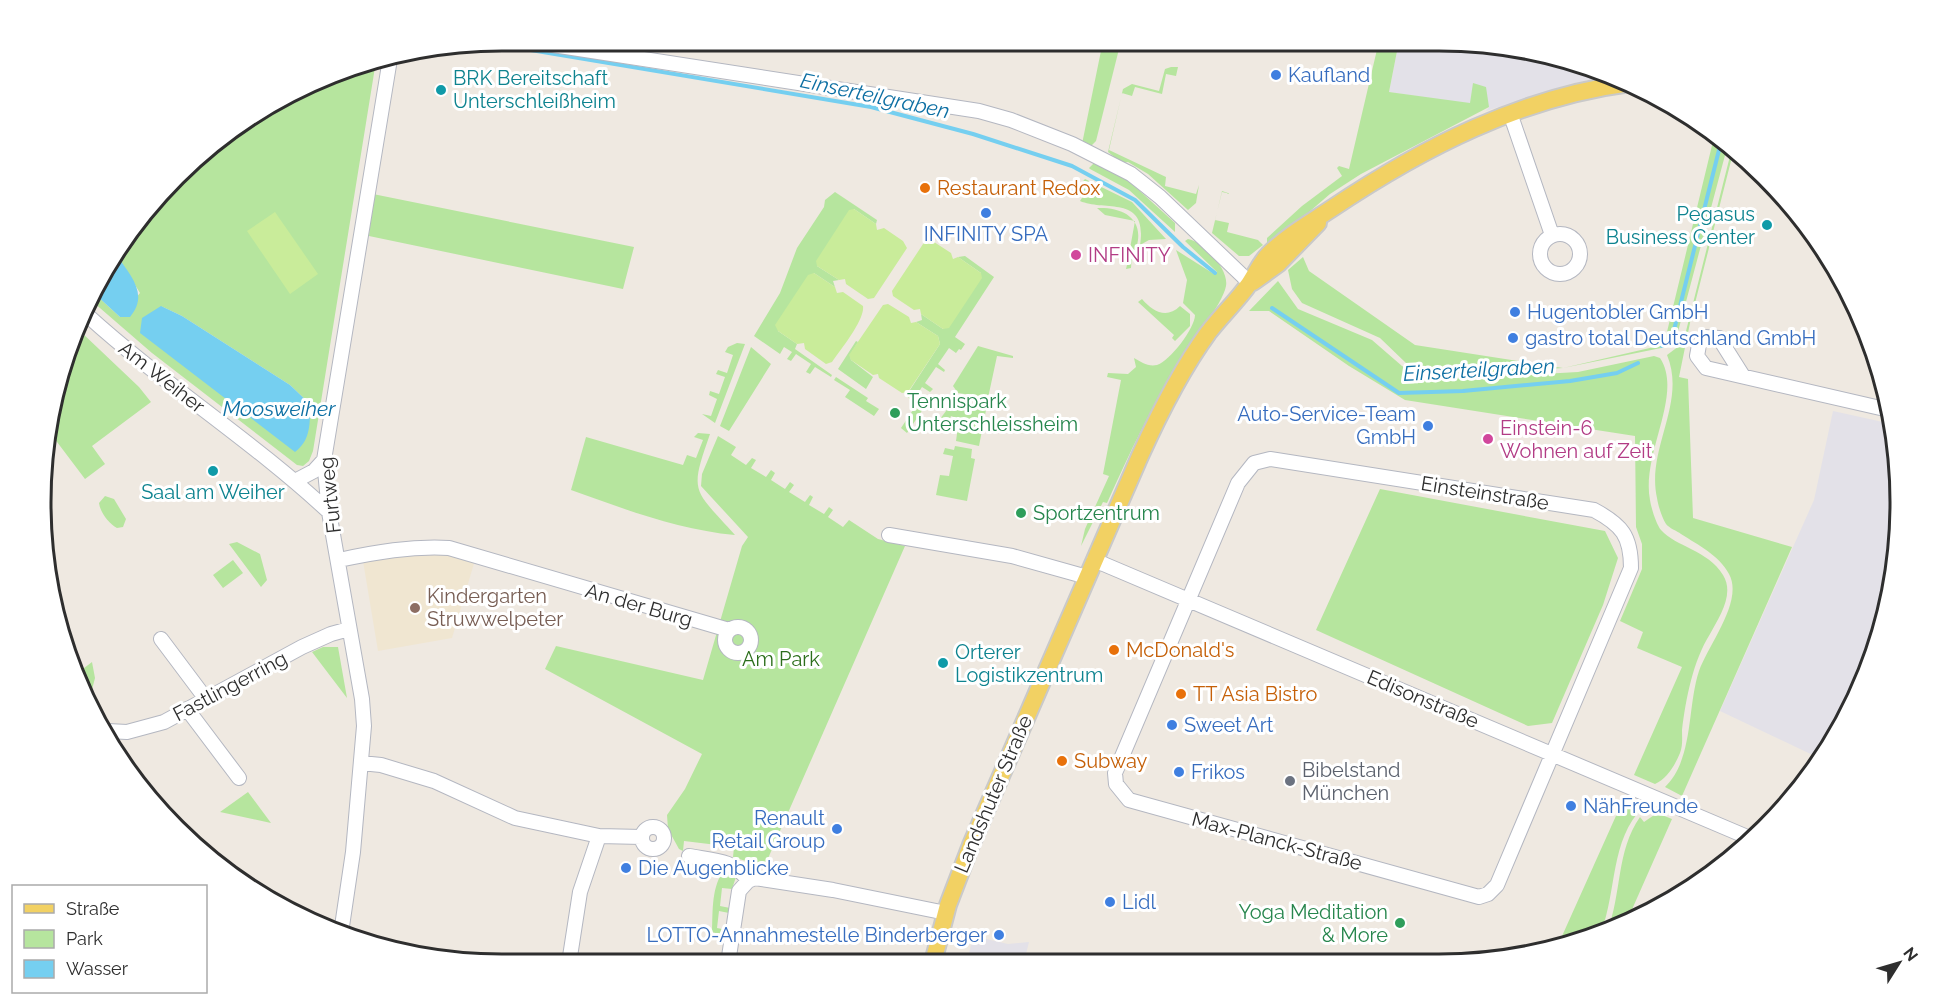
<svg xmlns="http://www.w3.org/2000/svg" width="1941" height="1005" font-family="Raleway,sans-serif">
<rect width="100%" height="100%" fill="#efe9e1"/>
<path fill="#e3e1e8" d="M 1399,41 L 1468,41 L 1558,56 L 1610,76 L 1570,84 L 1486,111 L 1489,107 L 1389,92 Z
M 1833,411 L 1892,424 L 1897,443 L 1899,533 L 1885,622 L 1853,707 L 1819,758 L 1720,711 L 1814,500 Z
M 973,936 L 1008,944 L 1029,942 L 1024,962 L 967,962 Z"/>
<path fill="#f0e6d1" d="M 423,550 L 475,560 L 452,638 L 378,651 L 363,561 Z"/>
<path fill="#b6e59e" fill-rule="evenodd" d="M 1103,41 L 1121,41 L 1096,141 L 1091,146 L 1082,144 Z
M 1379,41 L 1399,41 L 1389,92 L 1470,103 L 1473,83 L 1486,87 L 1489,107 L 1361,174 L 1330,194 L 1267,248 L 1267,238 L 1302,206 L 1342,176 L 1337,168 L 1339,166 L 1349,169 Z
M 376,61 L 313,451 L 309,461 L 303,466 L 297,465 L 152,353 L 93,302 L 96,295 L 120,317 L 140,293 L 115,252 L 118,246 L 221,136 L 354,65 ZM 161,306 L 182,316 L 290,385 L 310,404 Z
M 1171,67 L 1178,67 L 1176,76 L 1166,74 L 1162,94 L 1135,87 L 1132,96 L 1122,93 L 1109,150 L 1166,177 L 1165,186 L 1196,194 L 1199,185 L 1196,203 L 1188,210 L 1148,174 L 1128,162 L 1122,163 L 1108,152 L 1123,89 L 1132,84 L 1159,91 L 1165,69 Z
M 1715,133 L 1728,144 L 1679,328 L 1675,341 L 1666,347 L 1563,368 L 1476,374 L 1422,371 L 1406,363 L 1380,338 L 1302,303 L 1292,289 L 1288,270 L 1303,257 L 1309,271 L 1415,345 L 1563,368 L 1654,347 L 1666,336 Z
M 1732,148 L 1734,149 L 1690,323 L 1679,377 L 1688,379 L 1693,518 L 1792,547 L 1682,796 L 1665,787 C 1694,759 1687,707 1699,671 C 1708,645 1744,601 1729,574 C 1719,555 1698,545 1681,534 C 1677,531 1669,528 1666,524 C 1662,518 1658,505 1657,498 C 1646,449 1687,403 1667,355 L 1683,343 Z
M 1096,161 L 1130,182 L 1175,223 L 1175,232 L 1129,190 L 1090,169 L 1089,168 Z
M 1085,179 L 1132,202 L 1166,239 L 1149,240 L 1140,245 C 1148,194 1105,212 1080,201 L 1085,193 L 1077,188 Z
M 1222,191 L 1231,194 L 1222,192 L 1215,220 L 1229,223 L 1227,232 L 1258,240 L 1263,245 L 1249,256 L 1239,256 L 1212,233 Z
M 835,192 L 877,220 L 876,224 L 854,209 L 817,266 L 839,280 L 833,281 L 835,287 L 814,273 L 778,331 L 797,344 L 795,349 L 832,375 L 831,377 L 815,367 L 810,374 L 806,372 L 811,364 L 796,354 L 791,361 L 787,359 L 792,352 L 784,347 L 780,354 L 754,336 L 780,293 L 797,248 L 824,207 L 825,200 Z
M 373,194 L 634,247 L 623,289 L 369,236 Z
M 1097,208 C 1121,207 1144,217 1137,245 C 1135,254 1131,260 1131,268 L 1126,269 L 1127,265 L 1135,221 L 1105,215 Z
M 1188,239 C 1204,242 1229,269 1226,286 C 1222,306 1192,340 1180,360 C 1152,406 1129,454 1107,503 L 1103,502 L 1081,546 L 1085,529 L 1109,476 L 1103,474 L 1121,380 L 1107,377 L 1108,373 L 1128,374 L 1136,367 L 1134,358 C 1141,362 1148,367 1157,365 C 1170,361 1195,328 1195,315 L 1183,303 L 1187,280 L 1176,250 L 1214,274 L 1217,272 L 1185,241 Z
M 965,256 L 994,277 L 955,337 L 965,344 L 961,350 L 959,349 L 956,353 L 949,348 L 938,364 L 945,370 L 944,372 L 936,367 L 925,383 L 933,389 L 930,392 L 922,387 L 914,399 L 925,406 L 907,433 L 901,428 L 917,404 L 906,396 L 940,344 L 938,336 L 916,322 L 922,320 L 921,314 L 943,329 L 981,273 L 958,257 Z
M 1278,281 L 1298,309 L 1372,340 L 1402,366 L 1422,377 L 1471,378 L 1578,372 L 1654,356 L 1660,358 C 1684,394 1641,454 1650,500 C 1651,507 1656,524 1661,530 C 1676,547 1708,550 1723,575 C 1735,594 1719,617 1710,634 C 1693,661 1686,698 1682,730 C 1682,738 1683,745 1680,753 C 1675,765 1667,779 1655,784 L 1634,775 L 1682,667 L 1637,648 L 1643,632 L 1620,621 L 1642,569 L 1642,544 L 1636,527 L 1635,436 L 1405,400 L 1349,366 L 1269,311 L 1249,311 Z
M 1142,299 C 1153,312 1167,319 1180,306 L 1190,314 L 1190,326 L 1175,341 L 1172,338 L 1174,335 L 1138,302 Z
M 80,331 L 139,387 L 151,402 L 92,446 L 105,464 L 85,479 L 51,434 L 56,383 Z
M 856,341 L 858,342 L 850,355 L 851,360 L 873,377 L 866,389 L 838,369 Z
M 737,343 L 745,344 L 715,423 L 702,414 L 711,416 L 717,399 L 709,395 L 710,391 L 719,394 L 725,377 L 716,374 L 718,370 L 727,373 L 733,355 L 725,352 L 728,347 Z
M 978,346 L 1013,356 L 1013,358 L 997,356 L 988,398 L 958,393 L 953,386 Z
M 751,347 L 771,364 L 729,431 L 720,426 Z
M 836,377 L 868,398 L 866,401 L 879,409 L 874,416 L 845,397 L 850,390 L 834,380 Z
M 952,403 L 986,410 L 979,446 L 956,441 L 959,419 L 951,416 L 949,421 L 940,419 Z
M 698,433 L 710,434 C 689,494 693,488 735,535 C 679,530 624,509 571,490 L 586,437 L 683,465 L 687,455 L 696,458 L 703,440 L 694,437 Z
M 718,436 L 736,447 L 731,455 L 746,465 L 752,458 L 756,460 L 751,468 L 766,477 L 771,470 L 775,473 L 771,480 L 785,489 L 790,482 L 794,485 L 789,492 L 805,502 L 810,495 L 813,497 L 809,505 L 824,514 L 829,507 L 833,510 L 828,517 L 843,527 L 849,520 L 878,539 L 905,546 L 766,863 L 749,862 L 733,857 L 734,847 L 684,841 L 683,851 L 679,849 L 668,829 L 667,815 L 685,789 L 702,754 L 545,669 L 556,646 L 703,680 L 742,546 L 748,537 L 701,486 L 702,474 Z
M 955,446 L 972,449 L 971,458 L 975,459 L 967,501 L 936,495 L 940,475 L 949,476 L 953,456 L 943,454 L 945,448 L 954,450 Z
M 1380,489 L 1605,531 L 1618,558 L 1603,605 L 1552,723 L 1528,726 L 1316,630 Z
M 105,496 L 114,499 L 126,519 L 123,527 L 117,528 C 109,524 100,512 99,503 Z
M 237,542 L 260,554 L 267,580 L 261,587 L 229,544 Z
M 233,560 L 243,573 L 223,588 L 213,575 Z
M 323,647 L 338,647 L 347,698 L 312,652 Z
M 92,662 L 95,678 L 89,701 L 75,675 Z
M 248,792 L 271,823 L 220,812 Z
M 1624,798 L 1643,807 C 1610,840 1617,891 1601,932 L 1558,945 Z
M 1657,813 L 1672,819 L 1626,923 L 1607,932 C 1622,894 1616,851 1640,817 L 1644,822 Z
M 725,869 L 737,874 L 732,889 L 722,888 L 720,906 L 730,908 L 729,913 L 719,911 L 717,928 L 727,930 L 726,936 L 712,932 C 713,911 711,886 725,869 Z"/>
<path fill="#c9ec9a" d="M 854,209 L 876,224 L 877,230 L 884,228 L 903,241 L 907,248 L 874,298 L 868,299 L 846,284 L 845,279 L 839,280 L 817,266 L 816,261 L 849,210 Z
M 275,212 L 318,274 L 290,294 L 247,231 Z
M 931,240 L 951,253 L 953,259 L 958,257 L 981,273 L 982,278 L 949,328 L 943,329 L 921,314 L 920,309 L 914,310 L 893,296 L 892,291 L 925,241 Z
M 814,273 L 835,287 L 837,293 L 843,292 L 863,306 C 865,320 840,350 832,362 L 826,364 L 805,349 L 804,343 L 797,344 L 778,331 L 775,325 L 808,275 Z
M 888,304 L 909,317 L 911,323 L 916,322 L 938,336 L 940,344 L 908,392 L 902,393 L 879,378 L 878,374 L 873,375 L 851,360 L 849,355 L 883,305 Z"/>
<path fill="#75cff0" d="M 115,252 C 129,275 150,293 130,317 L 120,317 L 96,295 Z
M 161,306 L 182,316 L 290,385 L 310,404 C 310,423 311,440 295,452 L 140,333 L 142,318 Z"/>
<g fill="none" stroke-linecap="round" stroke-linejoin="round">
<path stroke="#75cff0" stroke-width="4" d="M 489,43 L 871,107 L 973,134 L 1072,166 L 1135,200 L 1183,247 L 1215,273
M 1272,308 L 1399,393 L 1463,391 L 1570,381 L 1617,373 L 1638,363
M 1662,346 L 1673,334 L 1722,138"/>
<defs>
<path id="minor" d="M 527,41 L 979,111 L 1011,120 L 1072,144 L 1131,174 L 1160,197 L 1250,283
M 1510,113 L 1552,235
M1540 254a20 20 0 1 1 40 0a20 20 0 1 1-40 0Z
M 87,315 C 164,385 253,441 329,512
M 1743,376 L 1719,338 L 1705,337 L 1699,345 L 1697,356 L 1706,368 L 1889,410
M 1270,459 L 1594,510 C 1622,525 1631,536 1631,568 L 1497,885 L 1488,894 L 1479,897 L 1129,800 L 1116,784 L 1115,773 L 1238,483 L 1254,463 Z
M 295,481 L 314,471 L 324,460
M 889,535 L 1012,556 L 1087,577
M 339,560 C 376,552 411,546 449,548 L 729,630
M 1094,560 L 1752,839
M725 640a13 13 0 1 1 26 0a13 13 0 1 1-26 0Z
M 161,639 L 206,699
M 187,709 L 239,778
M 108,731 L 127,732 L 164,722 L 302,647 L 331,634 L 349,629
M 361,763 L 381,765 L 434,781 L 515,818 L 599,836 L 642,837
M642 838a11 11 0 1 1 22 0a11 11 0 1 1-22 0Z
M 689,856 C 711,860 735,859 748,881
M 341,933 L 353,852 L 364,726 L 362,699 L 329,512 L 324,460 L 390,59
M 569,963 L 580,892 L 599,836
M 728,963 L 739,891 L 748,881 L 755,878 L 833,890 L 946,913"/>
<path id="major" d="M 1253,282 L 1278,264 L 1318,223
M 933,962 L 948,905 L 971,845 L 1140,456 C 1159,414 1181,370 1208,333 C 1221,316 1237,301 1249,284 C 1256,274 1260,263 1269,254 C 1288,235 1310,223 1331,209 C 1422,148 1521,97 1630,83"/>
</defs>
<use href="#minor" stroke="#b4b7c1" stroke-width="16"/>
<use href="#major" stroke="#c9c9c9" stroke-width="20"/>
<use href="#minor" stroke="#fff" stroke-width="14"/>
<use href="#major" stroke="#f2d163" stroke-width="16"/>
</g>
<g fill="#3f7fe0" stroke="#fff" stroke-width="2">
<circle cx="1276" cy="75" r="6"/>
<circle cx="986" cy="213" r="6"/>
<circle cx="1515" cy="312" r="6"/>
<circle cx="1513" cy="338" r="6"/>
<circle cx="1428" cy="426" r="6"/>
<circle cx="1172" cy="725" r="6"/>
<circle cx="1179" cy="772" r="6"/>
<circle cx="1571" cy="806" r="6"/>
<circle cx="837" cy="829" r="6"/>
<circle cx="626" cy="868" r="6"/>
<circle cx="1110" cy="902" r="6"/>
<circle cx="999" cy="935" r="6"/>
</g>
<g fill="#0f9aa8" stroke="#fff" stroke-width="2">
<circle cx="441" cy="90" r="6"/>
<circle cx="1767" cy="225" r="6"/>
<circle cx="213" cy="471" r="6"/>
<circle cx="943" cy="663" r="6"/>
</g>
<g fill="#e8710a" stroke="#fff" stroke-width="2">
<circle cx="925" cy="188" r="6"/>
<circle cx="1114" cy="650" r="6"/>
<circle cx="1181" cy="694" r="6"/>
<circle cx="1062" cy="761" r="6"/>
</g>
<g fill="#d1479c" stroke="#fff" stroke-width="2">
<circle cx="1076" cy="255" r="6"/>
<circle cx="1488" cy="439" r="6"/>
</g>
<g fill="#2e9e5b" stroke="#fff" stroke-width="2">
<circle cx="895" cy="413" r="6"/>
<circle cx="1021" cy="513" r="6"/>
<circle cx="1400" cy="923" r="6"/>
</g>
<circle fill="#8d6e63" stroke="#fff" stroke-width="2" cx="415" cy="608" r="6"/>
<circle fill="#6b7280" stroke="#fff" stroke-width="2" cx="1290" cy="781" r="6"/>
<g text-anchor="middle" stroke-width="6" stroke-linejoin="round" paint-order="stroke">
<g font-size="20" fill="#366cbe" stroke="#fff" text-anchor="start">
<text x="1288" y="82">Kaufland</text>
<text x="986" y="241" text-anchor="middle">INFINITY SPA</text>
<text x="1527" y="319">Hugentobler GmbH</text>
<text x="1525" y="345">gastro total Deutschland GmbH</text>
<text x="1416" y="421" text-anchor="end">Auto-Service-Team<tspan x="1416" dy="23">GmbH</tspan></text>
<text x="1184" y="732">Sweet Art</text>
<text x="1191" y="779">Frikos</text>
<text x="1583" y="813">NähFreunde</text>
<text x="825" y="825" text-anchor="end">Renault<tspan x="825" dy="23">Retail Group</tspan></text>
<text x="638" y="875">Die Augenblicke</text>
<text x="1122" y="909">Lidl</text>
<text x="987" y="942" text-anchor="end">LOTTO-Annahmestelle Binderberger</text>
</g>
<g font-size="20" fill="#0d838f" stroke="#fff" text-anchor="start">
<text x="453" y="85">BRK Bereitschaft<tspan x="453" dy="23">Unterschleißheim</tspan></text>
<text x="1755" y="221" text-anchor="end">Pegasus<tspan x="1755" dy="23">Business Center</tspan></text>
<text x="213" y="499" text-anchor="middle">Saal am Weiher</text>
<text x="955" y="659">Orterer<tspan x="955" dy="23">Logistikzentrum</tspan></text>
</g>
<g font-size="20" fill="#c56008" stroke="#fff" text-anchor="start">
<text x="937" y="195">Restaurant Redox</text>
<text x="1126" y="657">McDonald's</text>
<text x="1193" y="701">TT Asia Bistro</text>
<text x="1074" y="768">Subway</text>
</g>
<g font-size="20" fill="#b23c85" stroke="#fff" text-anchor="start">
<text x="1088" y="262">INFINITY</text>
<text x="1500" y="435">Einstein-6<tspan x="1500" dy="23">Wohnen auf Zeit</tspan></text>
</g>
<g font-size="20" fill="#2e2e2e" stroke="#fff">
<text transform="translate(162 377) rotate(38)" y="7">Am Weiher</text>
<text transform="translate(1485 493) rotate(9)" y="7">Einsteinstraße</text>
<text transform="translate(330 495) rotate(-96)" y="7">Furtweg</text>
<text transform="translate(639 605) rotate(16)" y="7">An der Burg</text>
<text transform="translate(230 686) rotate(-28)" y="7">Fastlingerring</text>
<text transform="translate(1423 699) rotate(23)" y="7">Edisonstraße</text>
<text transform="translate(993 794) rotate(-67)" y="7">Landshuter Straße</text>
<text transform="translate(1277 841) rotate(15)" y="7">Max-Planck-Straße</text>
</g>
<g font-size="20" fill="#27864d" stroke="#fff" text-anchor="start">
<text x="907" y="408">Tennispark<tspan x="907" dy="23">Unterschleissheim</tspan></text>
<text x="1033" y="520">Sportzentrum</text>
<text x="1388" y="919" text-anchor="end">Yoga Meditation<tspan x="1388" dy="23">&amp; More</tspan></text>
</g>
<g font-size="20" fill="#785e54" stroke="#fff" text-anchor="start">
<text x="427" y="603">Kindergarten<tspan x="427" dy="23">Struwwelpeter</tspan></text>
</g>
<g font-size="20" fill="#2c6e1b" stroke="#fff">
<text x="781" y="666">Am Park</text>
</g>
<g font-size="20" fill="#5b616d" stroke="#fff" text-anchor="start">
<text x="1302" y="777">Bibelstand<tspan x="1302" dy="23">München</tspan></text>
</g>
<g font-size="21" font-style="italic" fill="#0d6fa3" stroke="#fff">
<text transform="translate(875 96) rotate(12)" y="7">Einserteilgraben</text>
<text transform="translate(1479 370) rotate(-3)" y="7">Einserteilgraben</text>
<text x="279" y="416">Moosweiher</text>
</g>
</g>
<path d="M0 0H1941V1005H0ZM502 51H1439A451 451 0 0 1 1890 502V503A451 451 0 0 1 1439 954H502A451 451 0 0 1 51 503V502A451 451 0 0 1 502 51Z" fill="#fff" fill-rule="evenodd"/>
<path fill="none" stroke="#2e2e2e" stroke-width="3" d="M502 51H1439A451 451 0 0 1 1890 502V503A451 451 0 0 1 1439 954H502A451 451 0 0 1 51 503V502A451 451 0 0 1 502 51Z"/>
<rect x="12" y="885" width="195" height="108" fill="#ffffff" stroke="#ababab" stroke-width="1.5"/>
<rect x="24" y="904" width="30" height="9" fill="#f2d163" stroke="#ababab" stroke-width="1.5"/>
<text x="66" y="915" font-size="18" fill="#2e2e2e">Straße</text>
<rect x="24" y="930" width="30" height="18" fill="#b6e59e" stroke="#ababab" stroke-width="1.5"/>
<text x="66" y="945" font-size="18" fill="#2e2e2e">Park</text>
<rect x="24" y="960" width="30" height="18" fill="#75cff0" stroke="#ababab" stroke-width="1.5"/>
<text x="66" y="975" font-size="18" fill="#2e2e2e">Wasser</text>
<g transform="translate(1899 963) rotate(53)" stroke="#ffffff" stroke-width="4.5" paint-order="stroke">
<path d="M0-4.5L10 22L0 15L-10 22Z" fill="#2e2e2e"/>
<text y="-9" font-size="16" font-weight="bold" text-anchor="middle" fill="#2e2e2e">N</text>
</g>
</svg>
